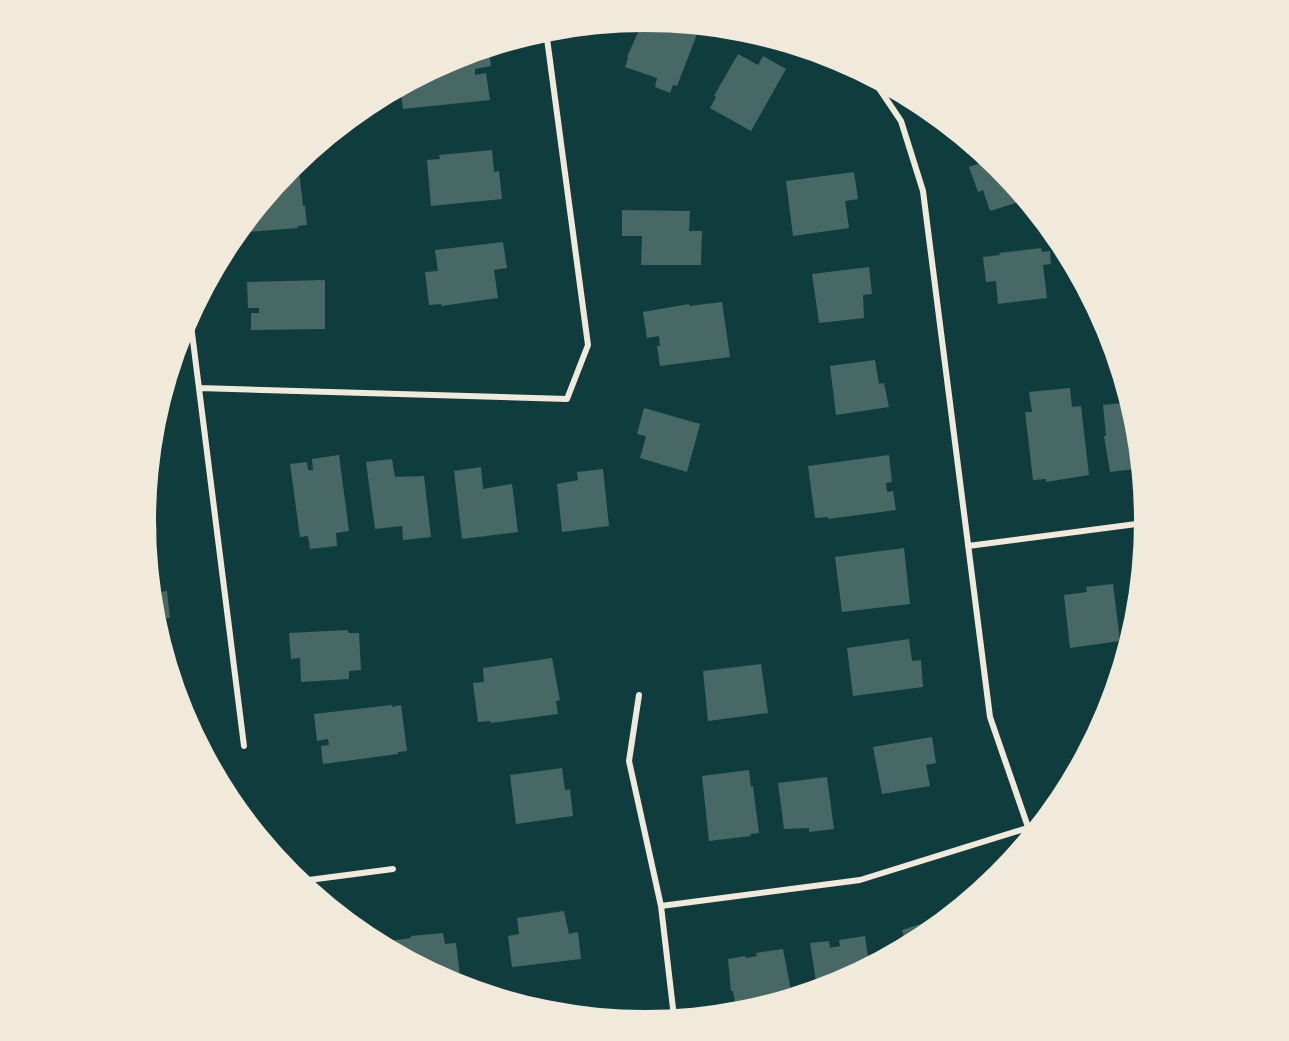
<svg xmlns="http://www.w3.org/2000/svg" width="1289" height="1041" font-family="'Sofia Sans Condensed',sans-serif">
<rect width="100%" height="100%" fill="#0f3d3e"/>
<path fill="#486865" d="M 643,21 L 663,23 L 661,26 L 670,29 L 672,24 L 700,26 L 677,86 L 673,85 L 670,93 L 655,87 L 657,78 L 625,67 L 628,58 L 627,57 Z
M 480,51 L 489,51 L 491,66 L 475,69 L 475,75 L 486,73 L 490,100 L 403,109 L 400,87 L 454,59 Z
M 738,54 L 758,65 L 763,56 L 786,69 L 751,131 L 710,108 L 716,97 L 714,96 Z
M 492,150 L 494,172 L 499,171 L 502,199 L 431,206 L 427,160 L 440,159 L 439,155 Z
M 989,160 L 998,168 L 1025,200 L 990,211 L 983,190 L 978,192 L 969,167 Z
M 299,170 L 303,206 L 305,206 L 307,225 L 297,226 L 298,228 L 248,232 L 247,222 L 288,171 Z
M 854,172 L 858,199 L 845,201 L 849,228 L 793,236 L 786,181 Z
M 622,210 L 690,211 L 689,231 L 702,231 L 701,265 L 641,265 L 642,236 L 622,236 Z
M 503,242 L 507,268 L 494,270 L 498,298 L 441,306 L 441,304 L 429,305 L 425,272 L 438,271 L 435,250 Z
M 1041,248 L 1042,252 L 1050,251 L 1051,264 L 1043,265 L 1047,298 L 998,304 L 996,281 L 986,282 L 983,257 L 1000,255 L 999,253 Z
M 869,267 L 872,294 L 863,295 L 864,318 L 819,323 L 812,274 Z
M 325,280 L 325,329 L 251,330 L 251,313 L 259,313 L 259,308 L 248,308 L 247,282 Z
M 722,302 L 730,357 L 660,366 L 657,346 L 660,346 L 659,336 L 647,338 L 643,312 L 689,304 L 689,306 Z
M 875,360 L 879,384 L 884,383 L 889,407 L 836,415 L 830,366 Z
M 1070,388 L 1072,407 L 1081,406 L 1089,475 L 1046,482 L 1046,479 L 1033,480 L 1025,412 L 1032,412 L 1029,392 Z
M 1123,403 L 1128,403 L 1134,423 L 1137,452 L 1133,452 L 1135,469 L 1110,472 L 1104,436 L 1106,436 L 1103,405 Z
M 644,408 L 700,424 L 687,472 L 640,458 L 646,436 L 637,434 Z
M 339,455 L 349,531 L 336,533 L 337,546 L 310,549 L 308,536 L 300,537 L 290,464 L 307,462 L 308,470 L 313,470 L 312,459 Z
M 889,455 L 892,482 L 886,483 L 887,492 L 893,491 L 896,510 L 828,519 L 828,517 L 815,518 L 808,466 Z
M 392,459 L 395,477 L 424,476 L 431,537 L 403,540 L 402,526 L 375,529 L 366,462 Z
M 481,467 L 483,489 L 512,484 L 518,532 L 462,539 L 454,471 Z
M 603,469 L 609,526 L 562,532 L 557,484 L 578,480 L 577,472 Z
M 154,506 L 157,533 L 146,535 L 146,507 Z
M 904,548 L 910,604 L 842,612 L 835,557 Z
M 1113,584 L 1120,641 L 1070,648 L 1064,595 L 1087,592 L 1086,587 Z
M 167,591 L 170,618 L 155,619 L 152,593 Z
M 347,630 L 349,633 L 359,633 L 361,670 L 349,671 L 349,679 L 301,682 L 300,658 L 291,659 L 289,633 Z
M 909,639 L 912,661 L 921,660 L 923,687 L 853,696 L 847,648 Z
M 552,658 L 560,700 L 556,701 L 558,714 L 491,723 L 490,721 L 478,722 L 473,683 L 484,682 L 483,668 Z
M 761,664 L 768,713 L 708,721 L 703,671 Z
M 392,705 L 392,707 L 401,705 L 407,751 L 398,752 L 398,754 L 323,764 L 321,746 L 329,745 L 328,739 L 317,741 L 314,714 Z
M 932,737 L 936,763 L 926,765 L 930,786 L 882,794 L 873,747 Z
M 562,768 L 565,790 L 570,789 L 573,816 L 516,824 L 510,775 Z
M 749,770 L 751,787 L 753,786 L 759,833 L 750,834 L 751,836 L 709,841 L 702,776 Z
M 827,777 L 834,829 L 809,832 L 809,828 L 784,829 L 778,783 Z
M 564,911 L 569,934 L 578,932 L 581,959 L 512,967 L 508,936 L 519,934 L 517,918 Z
M 946,916 L 922,936 L 906,944 L 902,930 Z
M 443,933 L 445,944 L 456,943 L 460,976 L 446,978 L 389,947 L 388,941 L 411,938 L 411,936 Z
M 865,936 L 869,964 L 835,982 L 817,988 L 810,943 L 829,941 L 830,948 L 840,946 L 839,940 Z
M 783,949 L 792,995 L 755,1005 L 736,1007 L 733,991 L 731,991 L 728,959 L 745,956 L 746,958 L 757,956 L 756,953 Z
M 580,1006 L 580,1007 L 588,1006 L 589,1014 L 549,1011 Z"/>
<g fill="none" stroke-linecap="round" stroke-linejoin="round">
<path stroke="#f1e9da" stroke-width="6" d="M 872,78 L 901,121 L 923,191 L 990,717 L 1028,827
M 190,317 L 244,746
M 199,388 L 567,399 L 588,345 L 546,31
M 968,546 L 1144,523
M 639,695 L 629,761 L 661,906 L 674,1017
M 301,881 L 393,869
M 661,906 L 860,880 L 1037,825"/>
</g>
<path d="M0 0H1289V1041H0ZM156 521a489 489 0 1 1 978 0a489 489 0 1 1-978 0Z" fill="#f1e9da" fill-rule="evenodd"/>
</svg>
